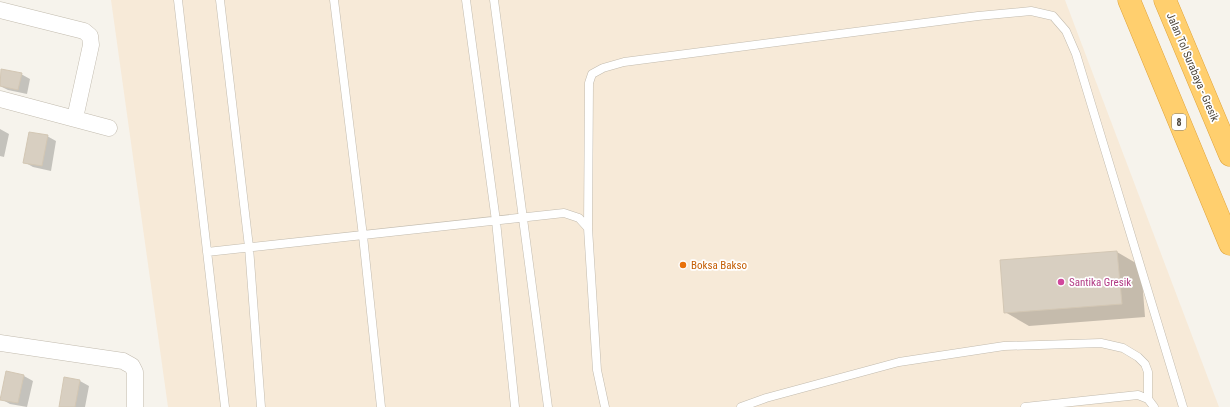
<svg xmlns="http://www.w3.org/2000/svg" width="1230" height="407" font-family="'Roboto Condensed',sans-serif">
<rect width="100%" height="100%" fill="#f6f3ec"/>
<path fill="#f7ead8" d="M 111,0 L 1065,0 L 1219,407 L 168,407 Z"/>
<path fill="#0003" d="M 2,70 L 21,74 L 30,79 L 27,94 L 8,90 L 0,86 Z
M 0,129 L 9,134 L 4,157 L 0,156 Z
M 47,136 L 56,141 L 51,171 L 33,167 L 24,162 Z
M 1117,252 L 1141,266 L 1145,317 L 1029,326 L 1005,312 Z
M 24,376 L 33,381 L 27,407 L 10,404 L 1,399 Z
M 80,381 L 89,386 L 85,407 L 61,407 Z"/>
<path fill="#d8cfc1" stroke="#d3c7b4" d="M 1,69 L 22,73 L 18,90 L 0,86 Z
M 29,132 L 48,135 L 42,166 L 23,163 Z
M 1117,251 L 1122,304 L 1004,313 L 1000,260 Z
M 6,371 L 24,375 L 18,403 L 0,400 Z
M 64,377 L 80,380 L 75,407 L 59,407 Z"/>
<g fill="none" stroke-linecap="round" stroke-linejoin="round">
<defs>
<path id="service" d="M 178,0 L 225,407
M 220,0 L 249,247 L 261,407
M 334,0 L 363,236 L 381,407
M 466,0 L 496,221 L 515,407
M 494,0 L 548,407
M 588,228 L 589,83 L 592,74 L 603,68 L 624,62 L 978,16 L 1031,11 L 1053,16 L 1066,31 L 1076,54 L 1183,407
M 207,252 L 564,213 L 579,218 L 588,228 L 597,370 L 605,407
M 741,407 L 766,398 L 899,362 L 1004,346 L 1101,343 L 1123,348 L 1138,357 L 1145,364 L 1148,372 L 1148,399
M 1025,407 L 1138,395 L 1148,399 L 1154,407"/>
<path id="minor" d="M 0,10 L 84,31 L 90,36 L 91,45 L 75,118
M 0,99 L 109,128
M 0,343 L 123,361 L 132,366 L 135,372 L 135,407"/>
<path id="motorway" d="M 1129,0 L 1230,244
M 1165,0 L 1230,155"/>
</defs>
<use href="#service" stroke="#c2bbae" stroke-width="9"/>
<use href="#minor" stroke="#c2bbae" stroke-width="17"/>
<use href="#motorway" stroke="#e0a43c" stroke-width="23"/>
<use href="#service" stroke="#fff" stroke-width="8"/>
<use href="#minor" stroke="#fff" stroke-width="16"/>
<use href="#motorway" stroke="#ffcf6e" stroke-width="22"/>
</g>
<circle fill="#e8710a" stroke="#fff" stroke-width="1.5" cx="683" cy="265" r="4"/>
<circle fill="#d1479c" stroke="#fff" stroke-width="1.5" cx="1061" cy="282" r="4"/>
<g text-anchor="middle" stroke-width="3.5" stroke-linejoin="round" paint-order="stroke">
<rect fill="#fff" stroke="#817c74" stroke-width="1" x="1172" y="114" width="14" height="16" rx="3"/>
<g font-size="10" font-weight="bold" fill="#4b4439">
<text x="1179" y="126">8</text>
</g>
<g font-size="11" fill="#4b4439" stroke="#fff">
<text transform="translate(1193 67) rotate(67)" y="4">Jalan Tol Surabaya - Gresik</text>
</g>
<g font-size="11" fill="#c56008" stroke="#fff" text-anchor="start">
<text x="691" y="269">Boksa Bakso</text>
</g>
<g font-size="11" fill="#b23c85" stroke="#fff" text-anchor="start">
<text x="1069" y="286">Santika Gresik</text>
</g>
</g>
</svg>
